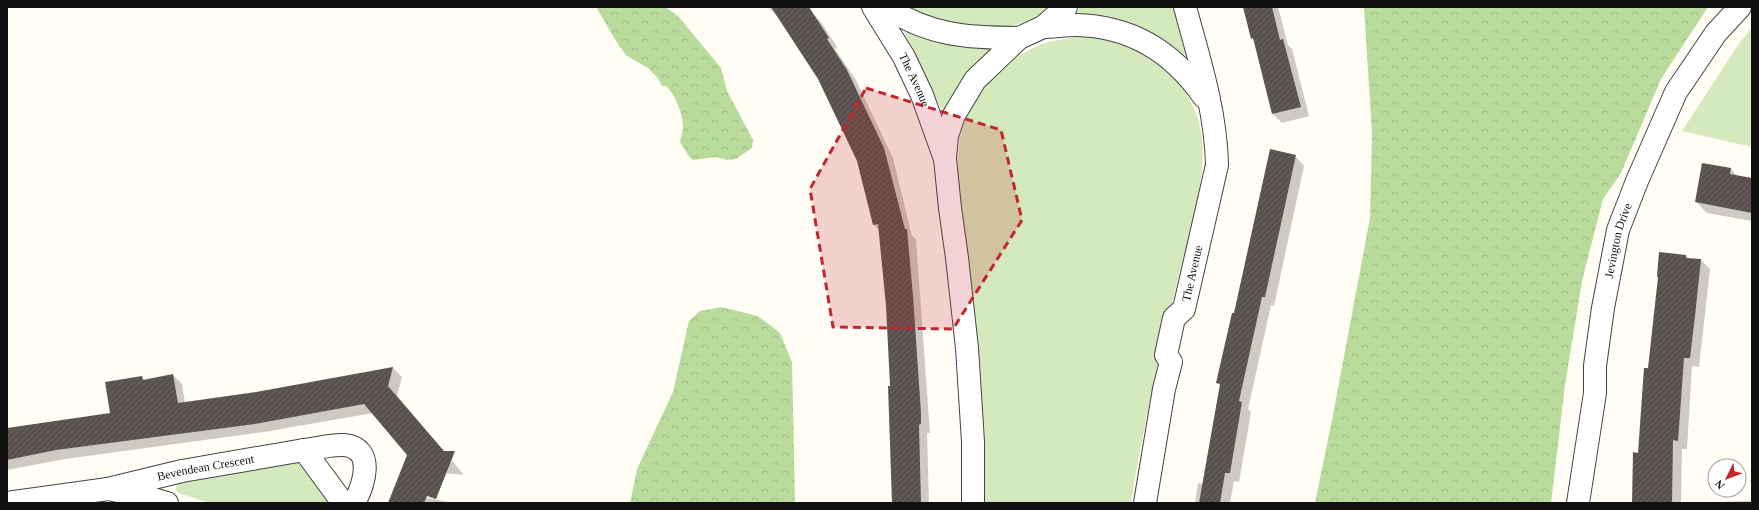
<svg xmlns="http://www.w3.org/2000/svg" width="1759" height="510" font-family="'Times New Roman',serif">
<defs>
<pattern id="forest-crowns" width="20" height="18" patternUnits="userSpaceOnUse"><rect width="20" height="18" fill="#b9db9c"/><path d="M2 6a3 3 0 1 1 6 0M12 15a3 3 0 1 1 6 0" fill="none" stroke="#9ebb85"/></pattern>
<pattern id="building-hatch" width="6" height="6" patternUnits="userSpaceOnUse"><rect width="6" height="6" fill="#59514d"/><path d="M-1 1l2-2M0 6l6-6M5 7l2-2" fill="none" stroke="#6c6562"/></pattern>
</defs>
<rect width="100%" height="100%" fill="#fffdf4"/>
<path fill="#d5eabc" d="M 896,7 L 1057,7 L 1033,20 L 1003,29 L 963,31 Z
M 1080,7 L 1178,7 L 1189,55 L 1183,55 L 1169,45 L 1078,16 L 1077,13 Z
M 905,30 L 989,46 L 990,52 L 945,110 L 942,109 L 937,101 L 907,39 Z
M 1750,30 L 1752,30 L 1752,147 L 1682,131 L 1740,42 Z
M 1077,37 C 1091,37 1106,38 1119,42 C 1162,56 1196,92 1202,137 C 1207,178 1188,238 1178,279 C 1160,353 1143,427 1131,503 L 983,503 L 966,258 L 957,166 L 960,137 L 970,104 L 976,92 L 1012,59 L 1039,45 L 1053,41 Z
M 297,461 L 310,468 L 336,503 L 210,503 L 178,493 L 176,490 L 177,482 Z"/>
<path fill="url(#forest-crowns)" d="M 596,7 L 665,7 L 678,16 L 721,68 L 727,91 L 753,140 L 752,148 L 736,159 L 727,160 L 716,157 L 693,160 L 688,155 L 680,142 C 681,137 682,134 683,129 C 684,117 675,93 666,86 L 662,86 L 658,78 L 648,68 L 627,56 L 619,46 Z
M 1364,7 L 1708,7 L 1661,79 L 1621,173 L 1603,199 L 1582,281 L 1565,385 L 1551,503 L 1315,503 L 1333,415 L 1370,218 L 1372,134 Z
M 721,307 L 758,316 L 780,333 L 792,362 L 795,503 L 630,503 L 637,469 L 673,392 L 689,321 L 700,311 Z"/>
<path fill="#0003" d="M 768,7 L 806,7 L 821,22 L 837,47 L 835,49 L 856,80 L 893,158 L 912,236 L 916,239 L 930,433 L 927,433 L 929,503 L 892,503 L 892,387 L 887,306 L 879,230 L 874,225 L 858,160 L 819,78 L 781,20 Z
M 1244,7 L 1278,7 L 1288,45 L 1292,49 L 1309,116 L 1282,123 L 1273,114 L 1255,41 L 1252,38 Z
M 1295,156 L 1304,166 L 1274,306 L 1271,305 L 1248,409 L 1251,412 L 1239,482 L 1234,481 L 1230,503 L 1195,503 L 1198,483 L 1203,484 L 1221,386 L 1217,383 L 1235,315 Z
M 1703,164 L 1731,169 L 1738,177 L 1752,179 L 1752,221 L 1707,213 L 1696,202 Z
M 1686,256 L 1689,259 L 1701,260 L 1710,269 L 1699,367 L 1692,366 L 1687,449 L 1682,449 L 1681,503 L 1633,503 L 1649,369 Z
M 393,368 L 402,377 L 397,396 L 464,475 L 423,471 L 373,413 L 264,432 L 65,459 L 7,470 L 7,429 L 112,414 L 142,377 L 146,381 L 173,375 L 182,384 L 185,403 L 256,393 Z
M 394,491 L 448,502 L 449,503 L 389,503 Z
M 1752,501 L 1752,503 L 1718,503 L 1718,502 Z"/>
<path fill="url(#building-hatch)" d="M 771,7 L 809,7 L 829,38 L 827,39 L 847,70 L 884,148 L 905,229 L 907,229 L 913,296 L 921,413 L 921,424 L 919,425 L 921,503 L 892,503 L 888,386 L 890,386 L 886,306 L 878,224 L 873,225 L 857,161 L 818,79 Z
M 1243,7 L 1272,7 L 1280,40 L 1283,39 L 1301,107 L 1272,114 L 1253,38 L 1251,39 Z
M 1270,149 L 1296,155 L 1265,297 L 1262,297 L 1239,401 L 1242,402 L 1230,473 L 1225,473 L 1220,503 L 1199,503 L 1220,384 L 1216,383 L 1232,313 L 1234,313 Z
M 1702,163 L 1731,168 L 1730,174 L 1752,178 L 1752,213 L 1695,202 Z
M 1659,252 L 1686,255 L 1686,258 L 1701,259 L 1695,316 L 1690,358 L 1684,358 L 1678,441 L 1673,440 L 1672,503 L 1632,503 L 1633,452 L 1638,453 L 1644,368 L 1648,368 L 1658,277 L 1657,276 Z
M 393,367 L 388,386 L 444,451 L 455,451 L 436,499 L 427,496 L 424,503 L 388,503 L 407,455 L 364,404 L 255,424 L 56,450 L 7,460 L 7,428 L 110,413 L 105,382 L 142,376 L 143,380 L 173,374 L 178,403 L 256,392 Z"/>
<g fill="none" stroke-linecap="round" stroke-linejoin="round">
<defs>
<g id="minor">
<path id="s1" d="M 873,7 L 904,57 L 922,95 L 945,159 L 950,208 L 957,258 L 967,348 L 973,442 L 973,503"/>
<path d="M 886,7 C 930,36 969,38 1019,38"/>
<path d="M 1043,27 C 1054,27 1065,25 1076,25 C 1132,26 1173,52 1204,97"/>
<path d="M 945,158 L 947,136 L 954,115 L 975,80 L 1019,38 L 1043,27 L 1066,7"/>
<path d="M 304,450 C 317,449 331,444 344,445 C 376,448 364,485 354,503"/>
<path id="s2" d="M 108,489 L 182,471 L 304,450 L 343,503"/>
<path d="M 7,503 L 108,489 L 143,496 L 167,503"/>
<path id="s3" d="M 1145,503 L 1164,389 L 1171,362 L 1166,355 L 1174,318 L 1184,309 L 1217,165 C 1216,111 1199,59 1185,7"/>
<path id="s4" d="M 1578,503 L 1595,393 L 1595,366 L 1603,308 L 1618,230 L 1637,181 L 1676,92 L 1716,33 L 1740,7"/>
</g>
</defs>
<use href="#minor" stroke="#434343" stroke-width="24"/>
<use href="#minor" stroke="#fff" stroke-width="22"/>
</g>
<path fill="#c22730" fill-opacity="0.2" stroke="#c22730" stroke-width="3" stroke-dasharray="8 5" stroke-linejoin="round" d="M 866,88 L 1001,130 L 1022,220 L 953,329 L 833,327 L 810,189 Z"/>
<g text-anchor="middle" stroke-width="4" stroke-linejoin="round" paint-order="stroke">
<g font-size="12" fill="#101010" stroke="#fff">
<text dy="4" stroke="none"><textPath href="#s1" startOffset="84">The Avenue</textPath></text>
<text dy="4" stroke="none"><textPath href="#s4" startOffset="266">Jevington Drive</textPath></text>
<text dy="4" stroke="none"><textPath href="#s3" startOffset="240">The Avenue</textPath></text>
<text dy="4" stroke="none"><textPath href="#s2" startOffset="100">Bevendean Crescent</textPath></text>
</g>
</g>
<rect width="1759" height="510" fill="none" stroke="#101010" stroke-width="16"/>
<g transform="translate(1727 478) rotate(228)"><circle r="19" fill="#ffffff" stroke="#9f9f9f"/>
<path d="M0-3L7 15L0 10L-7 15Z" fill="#c22730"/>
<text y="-6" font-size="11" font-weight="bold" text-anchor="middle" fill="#101010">N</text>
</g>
</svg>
